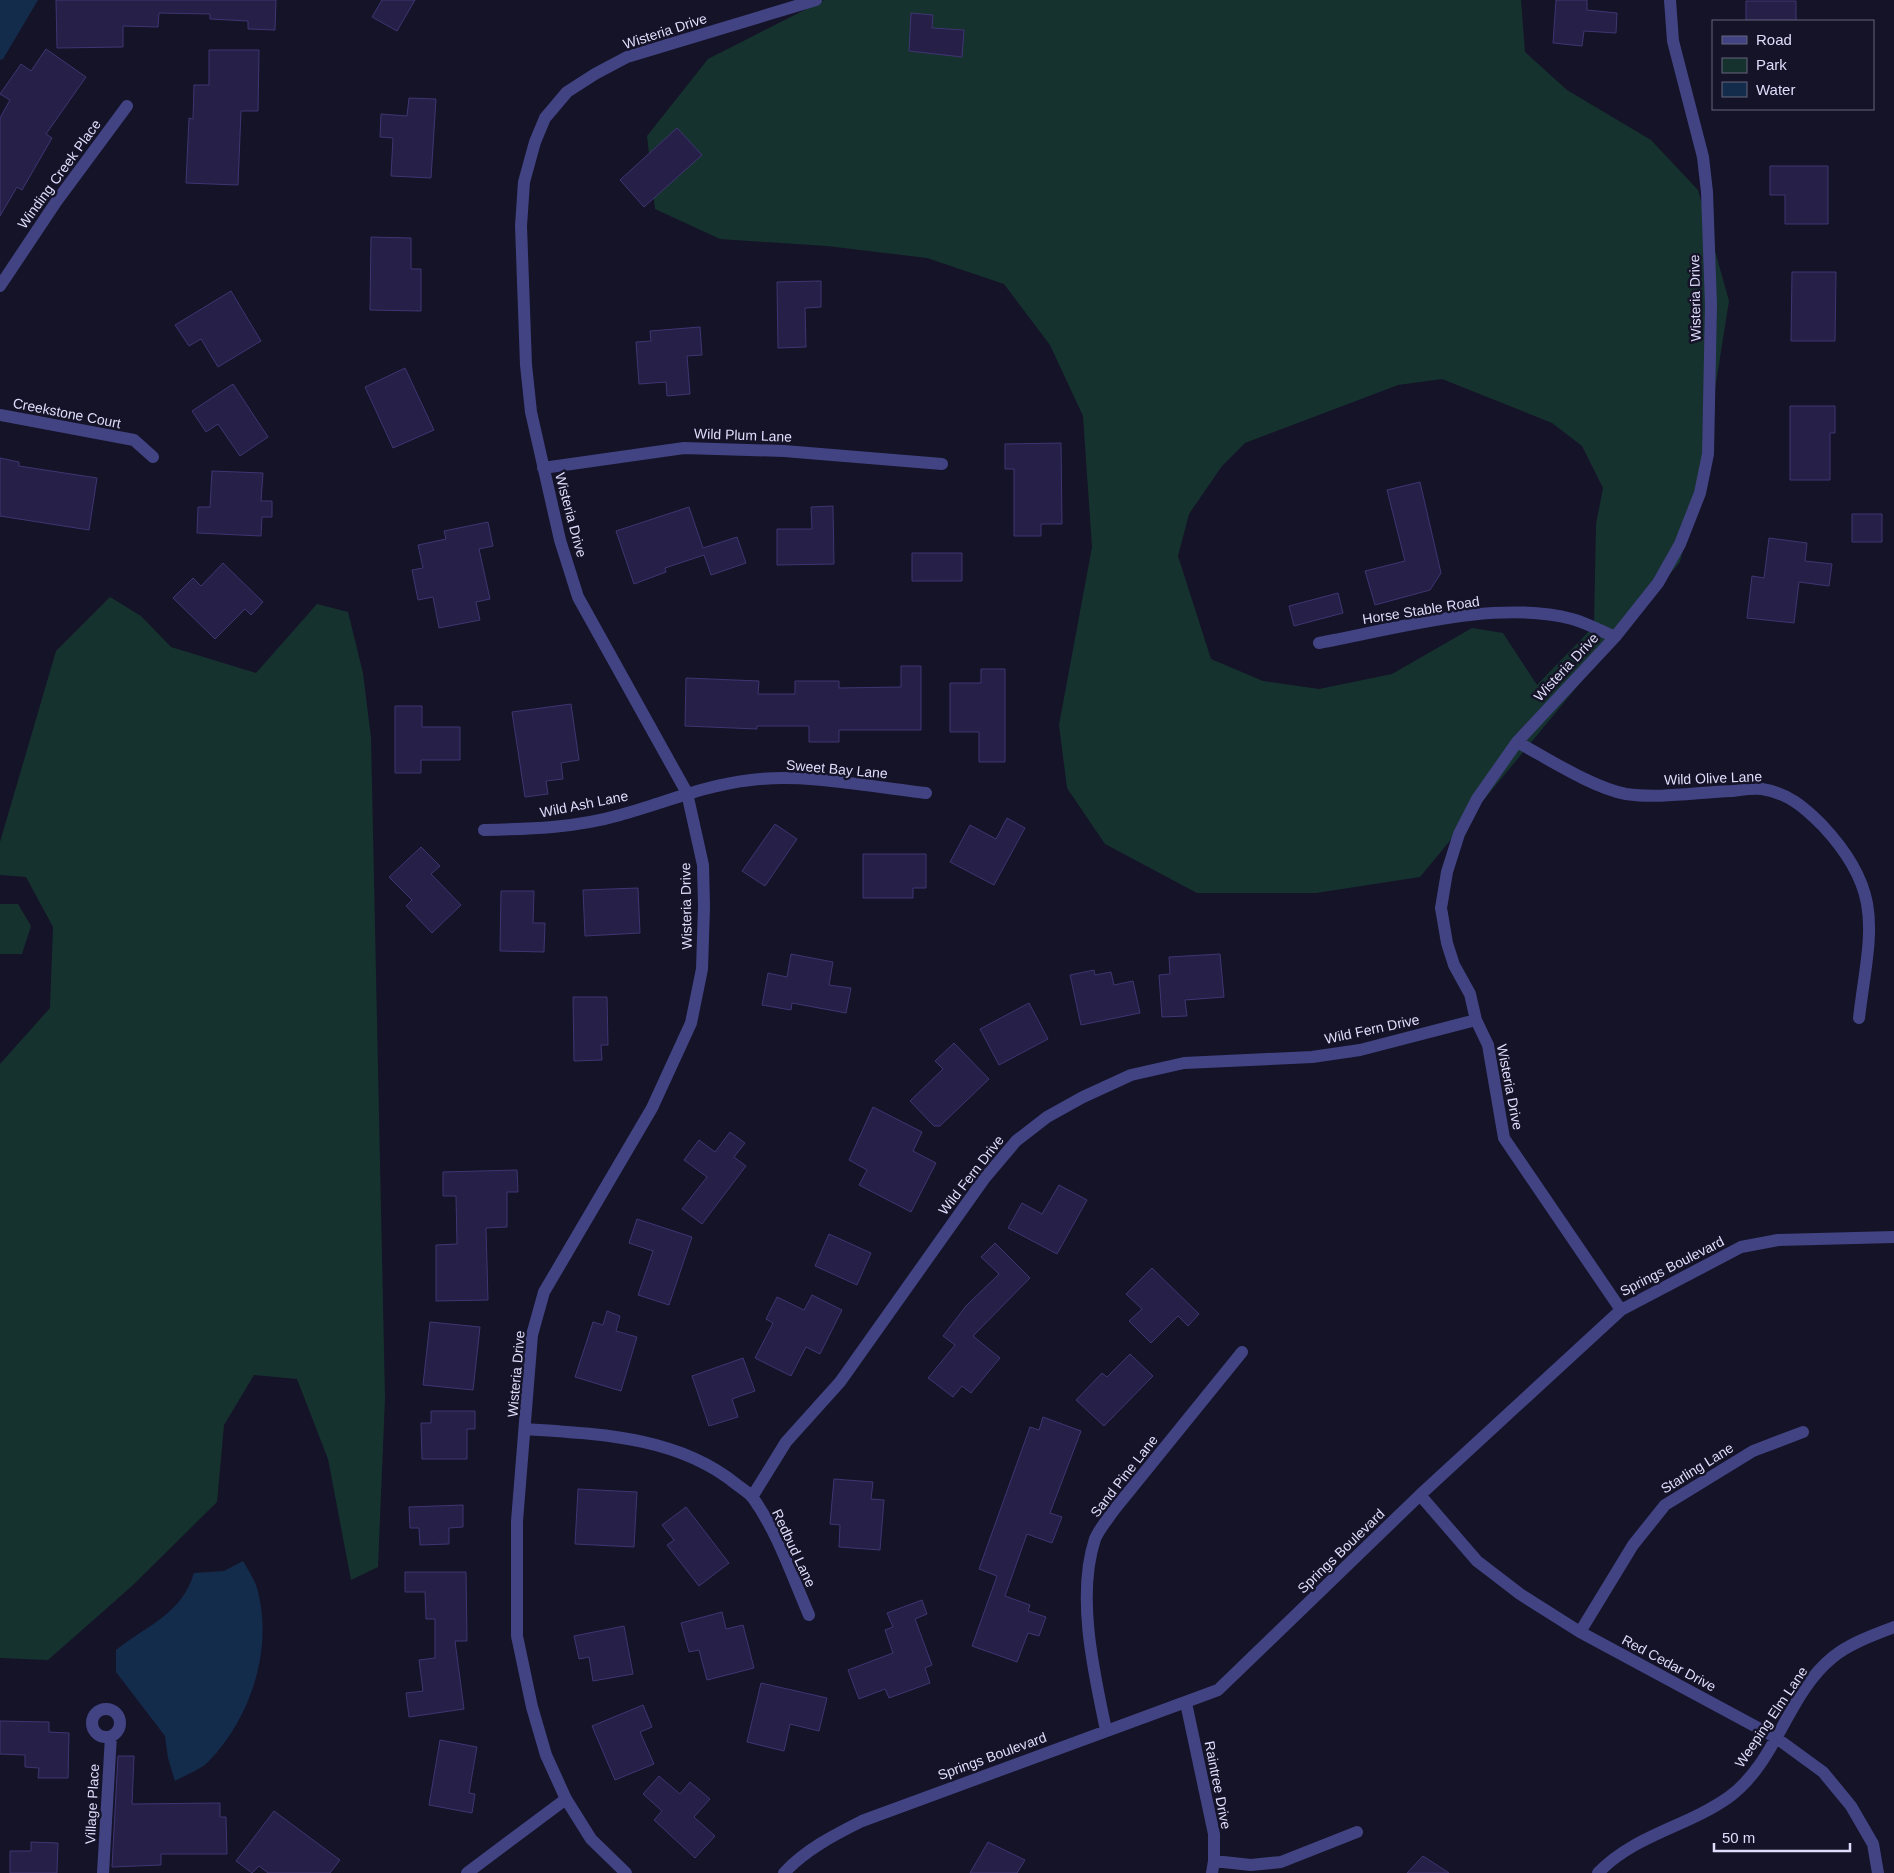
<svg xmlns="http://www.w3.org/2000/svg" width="1894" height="1873" font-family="Arial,sans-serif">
<rect width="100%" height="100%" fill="#151328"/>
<path fill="#16322f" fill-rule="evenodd" d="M 824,0 L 1521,0 L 1525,52 L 1567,90 L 1651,140 L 1698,190 L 1729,301 L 1699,489 L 1680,562 L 1420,877 L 1316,893 L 1197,893 L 1105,844 L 1067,788 L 1059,725 L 1092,547 L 1083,416 L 1050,345 L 1004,284 L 927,258 L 827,246 L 720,239 L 655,209 L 647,136 L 708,59 ZM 1442,379 L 1552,423 L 1582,446 L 1603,488 L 1596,524 L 1594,626 L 1537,685 L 1503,633 L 1472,628 L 1392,674 L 1319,689 L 1263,681 L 1211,659 L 1178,556 L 1189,514 L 1222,466 L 1245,443 L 1398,385 Z
M 110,597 L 141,616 L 171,647 L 256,673 L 317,604 L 348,612 L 363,673 L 371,738 L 385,1398 L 378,1567 L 351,1580 L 328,1459 L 297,1379 L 254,1375 L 224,1425 L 217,1502 L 132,1586 L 48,1660 L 0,1658 L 0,1064 L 50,1008 L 53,927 L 26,877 L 0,875 L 0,842 L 56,651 Z
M 0,904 L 18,904 L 31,926 L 22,954 L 0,954 Z"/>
<path fill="#142c4b" d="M 0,0 L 38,0 L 3,59 L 0,60 Z
M 243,1561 C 248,1570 256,1581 258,1592 C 273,1651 250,1719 208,1762 C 200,1770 185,1775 175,1781 L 168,1758 L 165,1736 L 116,1672 L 116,1650 C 146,1626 182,1614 194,1573 L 224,1571 Z"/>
<path fill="#262048" stroke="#3e3572" d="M 56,0 L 276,0 L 275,30 L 248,29 L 248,21 L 210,19 L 210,14 L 159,13 L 158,27 L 123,26 L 123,47 L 57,48 Z
M 382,0 L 415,0 L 397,31 L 372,17 Z
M 1556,0 L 1587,0 L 1587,10 L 1617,13 L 1616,33 L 1584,31 L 1582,46 L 1553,43 Z
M 1746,1 L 1796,1 L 1796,21 L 1746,21 Z
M 911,13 L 933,15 L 932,28 L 964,30 L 962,57 L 909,51 Z
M 46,49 L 86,77 L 46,134 L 52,138 L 22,190 L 17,187 L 0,216 L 0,118 L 10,100 L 0,94 L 21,64 L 31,71 Z
M 209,50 L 259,50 L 258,111 L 241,111 L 238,185 L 186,183 L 189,118 L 193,119 L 194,85 L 209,85 Z
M 409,98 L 436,99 L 431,178 L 391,176 L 393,138 L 380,137 L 381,114 L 407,116 Z
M 677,128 L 702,155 L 644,207 L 620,180 Z
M 1770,166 L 1828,166 L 1828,224 L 1785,224 L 1785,195 L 1770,195 Z
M 371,237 L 411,238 L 411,269 L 421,269 L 421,311 L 370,310 Z
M 1792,272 L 1836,272 L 1835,341 L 1791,341 Z
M 821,281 L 821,307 L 805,308 L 806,347 L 778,348 L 777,282 Z
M 231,291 L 261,341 L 218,367 L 201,339 L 189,346 L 175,325 Z
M 700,327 L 702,355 L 687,356 L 690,394 L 667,396 L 666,382 L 639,384 L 636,342 L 651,341 L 650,331 Z
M 405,368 L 434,430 L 393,448 L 365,387 Z
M 233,384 L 268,437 L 240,456 L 218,424 L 206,432 L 192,411 Z
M 1790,406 L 1835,406 L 1835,433 L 1830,433 L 1830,480 L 1790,480 Z
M 1061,443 L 1062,524 L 1041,524 L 1041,536 L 1014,536 L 1014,469 L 1005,469 L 1005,444 Z
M 0,458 L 19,462 L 19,466 L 97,478 L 89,530 L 0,516 Z
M 212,471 L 263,473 L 261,501 L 272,501 L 272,517 L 262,517 L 261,536 L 197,533 L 198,507 L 210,507 Z
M 1420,482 L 1441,573 L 1430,590 L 1375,605 L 1365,571 L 1405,561 L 1387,490 Z
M 833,506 L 834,564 L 777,565 L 777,529 L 812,529 L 811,507 Z
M 689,507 L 703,548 L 737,537 L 746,563 L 711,575 L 704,555 L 665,568 L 666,572 L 634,584 L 616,531 Z
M 1852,514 L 1882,514 L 1882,542 L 1852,542 Z
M 488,522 L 493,546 L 479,549 L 490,599 L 476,602 L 480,620 L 439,628 L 433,597 L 418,600 L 412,570 L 423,568 L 418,545 L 446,539 L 444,531 Z
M 1769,538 L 1807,543 L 1805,561 L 1832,564 L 1829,586 L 1799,582 L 1794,623 L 1747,618 L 1752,576 L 1764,578 Z
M 912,553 L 962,553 L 962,581 L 912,581 Z
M 223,563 L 263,602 L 251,615 L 245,609 L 215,639 L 173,598 L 193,578 L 201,586 Z
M 1338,593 L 1343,613 L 1294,626 L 1289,606 Z
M 901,666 L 921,666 L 921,730 L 839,730 L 839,742 L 809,742 L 809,726 L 757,726 L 757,729 L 685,726 L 686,678 L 759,681 L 758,694 L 795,694 L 795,681 L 839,681 L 839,688 L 901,687 Z
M 981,669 L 1005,669 L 1005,762 L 979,762 L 979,732 L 950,732 L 950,683 L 981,683 Z
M 571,704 L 579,760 L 561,763 L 563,779 L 546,781 L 548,794 L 525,797 L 512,712 Z
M 395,706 L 422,706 L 422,727 L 460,727 L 460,760 L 421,760 L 421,773 L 395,773 Z
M 1007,818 L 1025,828 L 994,885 L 950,862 L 970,825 L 996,839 Z
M 775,824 L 797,839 L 765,886 L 742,871 Z
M 421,847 L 440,866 L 431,874 L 461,905 L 432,933 L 406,906 L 412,900 L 389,877 Z
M 863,854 L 926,854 L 926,888 L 913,888 L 913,898 L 863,898 Z
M 638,888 L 640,933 L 585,936 L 583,890 Z
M 501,891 L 534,891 L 533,923 L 545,923 L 544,952 L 500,951 Z
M 791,954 L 833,962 L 829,985 L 851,988 L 846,1013 L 792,1003 L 791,1010 L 762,1005 L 768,973 L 787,977 Z
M 1220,954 L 1224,997 L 1185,1000 L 1187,1016 L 1162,1017 L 1159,975 L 1170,974 L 1169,957 Z
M 1094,970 L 1095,975 L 1111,972 L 1114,985 L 1133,981 L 1140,1013 L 1081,1025 L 1070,975 Z
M 573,997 L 607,997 L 608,1045 L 601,1045 L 602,1060 L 574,1061 Z
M 1029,1003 L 1048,1039 L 999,1065 L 980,1029 Z
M 954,1043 L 989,1079 L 940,1126 L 934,1126 L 910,1101 L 943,1069 L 935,1061 Z
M 873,1107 L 922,1132 L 913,1151 L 936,1163 L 911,1212 L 859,1185 L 867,1170 L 849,1160 Z
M 730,1132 L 745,1143 L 734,1157 L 746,1166 L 702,1224 L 682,1209 L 707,1177 L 684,1160 L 699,1140 L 715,1152 Z
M 517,1170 L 518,1192 L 507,1192 L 507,1227 L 486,1228 L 488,1300 L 436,1301 L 436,1245 L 457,1244 L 456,1196 L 443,1196 L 443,1172 Z
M 1059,1185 L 1087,1200 L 1057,1254 L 1008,1228 L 1022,1203 L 1042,1214 Z
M 637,1219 L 692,1237 L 669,1305 L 638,1295 L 653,1251 L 629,1243 Z
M 829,1234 L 871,1253 L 857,1285 L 815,1266 Z
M 995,1243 L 1030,1278 L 973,1336 L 1000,1358 L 971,1393 L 962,1386 L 953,1397 L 928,1378 L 955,1345 L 943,1336 L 966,1306 L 999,1274 L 981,1257 Z
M 1152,1268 L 1199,1314 L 1188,1326 L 1178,1316 L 1151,1343 L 1129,1321 L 1142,1309 L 1126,1294 Z
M 812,1295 L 842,1310 L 820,1354 L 806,1347 L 791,1376 L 755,1358 L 773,1323 L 766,1319 L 777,1297 L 804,1310 Z
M 607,1311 L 620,1316 L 616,1331 L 637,1337 L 621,1391 L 575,1377 L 593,1322 L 603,1325 Z
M 430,1322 L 480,1327 L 473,1390 L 423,1385 Z
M 1130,1354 L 1153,1376 L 1104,1426 L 1076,1400 L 1102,1373 L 1107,1377 Z
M 743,1358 L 755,1391 L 732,1399 L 738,1417 L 709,1426 L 692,1376 Z
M 431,1411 L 475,1411 L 475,1429 L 467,1429 L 467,1459 L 422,1459 L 421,1423 L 431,1423 Z
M 1043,1417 L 1081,1431 L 1050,1513 L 1062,1517 L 1052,1543 L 1027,1534 L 1005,1596 L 1030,1605 L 1028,1611 L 1046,1617 L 1039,1636 L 1028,1633 L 1017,1662 L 972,1646 L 997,1576 L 979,1569 L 1030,1427 L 1039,1430 Z
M 834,1479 L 873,1482 L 871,1499 L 884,1500 L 880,1550 L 839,1547 L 840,1525 L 830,1524 Z
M 578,1489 L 637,1492 L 634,1547 L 575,1544 Z
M 463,1505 L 463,1527 L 449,1528 L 449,1544 L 420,1545 L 419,1528 L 410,1528 L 409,1507 Z
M 686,1507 L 729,1563 L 699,1586 L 667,1545 L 674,1540 L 662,1525 Z
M 405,1572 L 466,1572 L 467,1641 L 455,1641 L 464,1709 L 409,1717 L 406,1693 L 423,1691 L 419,1660 L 435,1658 L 435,1619 L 426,1619 L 425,1592 L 405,1592 Z
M 922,1600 L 927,1614 L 915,1619 L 932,1665 L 925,1668 L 930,1683 L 889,1698 L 885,1689 L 859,1699 L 848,1670 L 893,1653 L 885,1630 L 893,1627 L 887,1613 Z
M 722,1612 L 726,1629 L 743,1625 L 754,1668 L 707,1680 L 699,1650 L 689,1652 L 681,1623 Z
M 624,1626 L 633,1674 L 593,1681 L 589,1657 L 579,1659 L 574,1636 Z
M 761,1683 L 827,1698 L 819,1731 L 790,1724 L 784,1751 L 747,1742 Z
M 643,1705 L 652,1727 L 640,1732 L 654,1764 L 615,1780 L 592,1726 Z
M 0,1721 L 49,1722 L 49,1732 L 69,1733 L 68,1778 L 38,1778 L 39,1768 L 25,1767 L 25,1755 L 0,1754 Z
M 440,1740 L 477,1747 L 469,1793 L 475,1794 L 472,1813 L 429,1805 Z
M 118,1756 L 134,1756 L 132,1804 L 220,1803 L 220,1817 L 226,1817 L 227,1854 L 161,1854 L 161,1865 L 112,1867 Z
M 659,1776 L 680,1794 L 690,1782 L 710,1799 L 694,1817 L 715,1836 L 695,1858 L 654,1820 L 662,1811 L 643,1794 Z
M 274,1811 L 340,1860 L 330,1873 L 268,1873 L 259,1866 L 252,1873 L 236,1861 Z
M 31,1842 L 58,1843 L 57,1873 L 10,1873 L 10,1851 L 31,1851 Z
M 988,1842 L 1025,1860 L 1017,1873 L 970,1873 Z
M 1423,1856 L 1449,1873 L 1407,1873 Z"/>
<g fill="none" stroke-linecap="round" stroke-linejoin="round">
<path stroke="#424383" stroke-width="12" d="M 0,286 L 56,202 L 127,106
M 0,415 L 134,440 L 153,457
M 543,468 L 684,448 L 784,451 L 942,464
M 1319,643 C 1396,629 1495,599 1572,619 C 1587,623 1601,631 1615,637
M 1517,742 C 1547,758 1593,788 1626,794 C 1660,799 1698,792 1732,791 C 1741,790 1752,788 1762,789 C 1788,793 1804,807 1822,825 C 1887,894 1869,934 1859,1018
M 484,830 C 530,829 575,828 620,815 C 664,803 705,785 751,780 C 805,773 872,787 926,793
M 1621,1310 L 1504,1138 L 1488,1045 L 1476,1020 L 1470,994 L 1454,965 L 1447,943 L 1441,908 L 1447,872 L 1459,834 L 1477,799 L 1517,742 L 1615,637 L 1658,583 L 1680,544 L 1700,493 L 1708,454 L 1711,305 L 1707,192 L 1703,157 L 1673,41 L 1670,0
M 525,1429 C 598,1434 677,1436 736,1484 C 741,1488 749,1493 753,1498 C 778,1533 792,1576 809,1615
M 1420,1495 L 1477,1561 L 1520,1594 L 1580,1632 L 1775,1737 L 1823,1772 L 1851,1806 L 1873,1844 L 1878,1873
M 752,1497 L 786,1442 L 840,1382 L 984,1179 L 1016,1141 L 1047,1117 L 1083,1097 L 1131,1075 L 1184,1063 L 1312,1057 L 1360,1050 L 1476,1020
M 1580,1632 L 1633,1545 L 1665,1505 L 1753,1451 L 1803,1432
M 1186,1703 L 1214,1834 L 1214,1861 L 1212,1873
M92 1723a14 14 0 1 1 28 0a14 14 0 1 1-28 0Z
M 1106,1730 C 1094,1673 1076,1596 1095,1539 C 1099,1529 1108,1519 1114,1510 L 1242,1352
M 1214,1861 L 1251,1865 L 1281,1862 L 1357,1832
M 103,1873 L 111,1736
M 467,1873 L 566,1799
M 626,1873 L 591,1839 L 566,1799 L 546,1755 L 532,1707 L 517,1636 L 517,1521 L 532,1335 L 544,1292 L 652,1108 L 691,1023 L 702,969 L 704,907 L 703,865 L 687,793 L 578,597 L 560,540 L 531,412 L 526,365 L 521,226 L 524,182 L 535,142 L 545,118 L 567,92 L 595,74 L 627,57 L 816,0
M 784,1873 C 805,1850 834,1835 862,1821 L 1218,1690 L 1420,1495 L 1621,1310 L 1741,1247 L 1778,1240 L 1894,1237
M 1598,1873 C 1634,1835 1687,1827 1729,1797 C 1777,1762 1787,1694 1833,1657 C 1850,1643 1874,1635 1894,1627"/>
</g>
<g text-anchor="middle" stroke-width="5" stroke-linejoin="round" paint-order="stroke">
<g font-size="14" fill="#dfddfc" stroke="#151328">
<text transform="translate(665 31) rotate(-18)" y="5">Wisteria Drive</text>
<text transform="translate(59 174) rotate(-54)" y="5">Winding Creek Place</text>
<text transform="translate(1695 298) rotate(-91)" y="5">Wisteria Drive</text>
<text transform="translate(67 413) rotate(11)" y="5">Creekstone Court</text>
<text transform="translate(743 435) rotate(2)" y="5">Wild Plum Lane</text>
<text transform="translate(571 515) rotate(75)" y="5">Wisteria Drive</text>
<text transform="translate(1421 610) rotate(-9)" y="5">Horse Stable Road</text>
<text transform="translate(1566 667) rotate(-47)" y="5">Wisteria Drive</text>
<text transform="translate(837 769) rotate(5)" y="5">Sweet Bay Lane</text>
<text transform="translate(1713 778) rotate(-2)" y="5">Wild Olive Lane</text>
<text transform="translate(584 804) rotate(-11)" y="5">Wild Ash Lane</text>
<text transform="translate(686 906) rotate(-91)" y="5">Wisteria Drive</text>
<text transform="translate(1372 1029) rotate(-12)" y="5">Wild Fern Drive</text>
<text transform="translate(1510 1087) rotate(79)" y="5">Wisteria Drive</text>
<text transform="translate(971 1175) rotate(-52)" y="5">Wild Fern Drive</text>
<text transform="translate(1672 1266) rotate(-27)" y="5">Springs Boulevard</text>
<text transform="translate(516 1374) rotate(-85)" y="5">Wisteria Drive</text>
<text transform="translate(1697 1468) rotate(-32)" y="5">Starling Lane</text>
<text transform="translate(1124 1476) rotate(-52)" y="5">Sand Pine Lane</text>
<text transform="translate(794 1548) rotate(65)" y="5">Redbud Lane</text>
<text transform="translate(1341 1551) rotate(-44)" y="5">Springs Boulevard</text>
<text transform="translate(1669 1663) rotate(28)" y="5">Red Cedar Drive</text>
<text transform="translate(1771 1717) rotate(-56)" y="5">Weeping Elm Lane</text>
<text transform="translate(992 1756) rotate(-20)" y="5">Springs Boulevard</text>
<text transform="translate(1218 1785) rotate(79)" y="5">Raintree Drive</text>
<text transform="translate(92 1804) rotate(-87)" y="5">Village Place</text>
</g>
</g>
<rect x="1712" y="20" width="162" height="90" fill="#151328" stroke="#66647d"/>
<rect x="1722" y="36" width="25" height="8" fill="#424383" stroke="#66647d"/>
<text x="1756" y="45" font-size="15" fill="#dfddfc">Road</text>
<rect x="1722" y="58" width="25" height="15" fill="#16322f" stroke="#66647d"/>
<text x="1756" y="70" font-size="15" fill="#dfddfc">Park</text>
<rect x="1722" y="82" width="25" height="15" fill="#142c4b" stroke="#66647d"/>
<text x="1756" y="95" font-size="15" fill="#dfddfc">Water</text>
<path d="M1714 1843v8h136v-8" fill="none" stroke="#dfddfc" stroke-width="2.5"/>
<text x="1722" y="1843" font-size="15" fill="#dfddfc" stroke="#151328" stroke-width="4" paint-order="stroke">50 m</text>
</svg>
